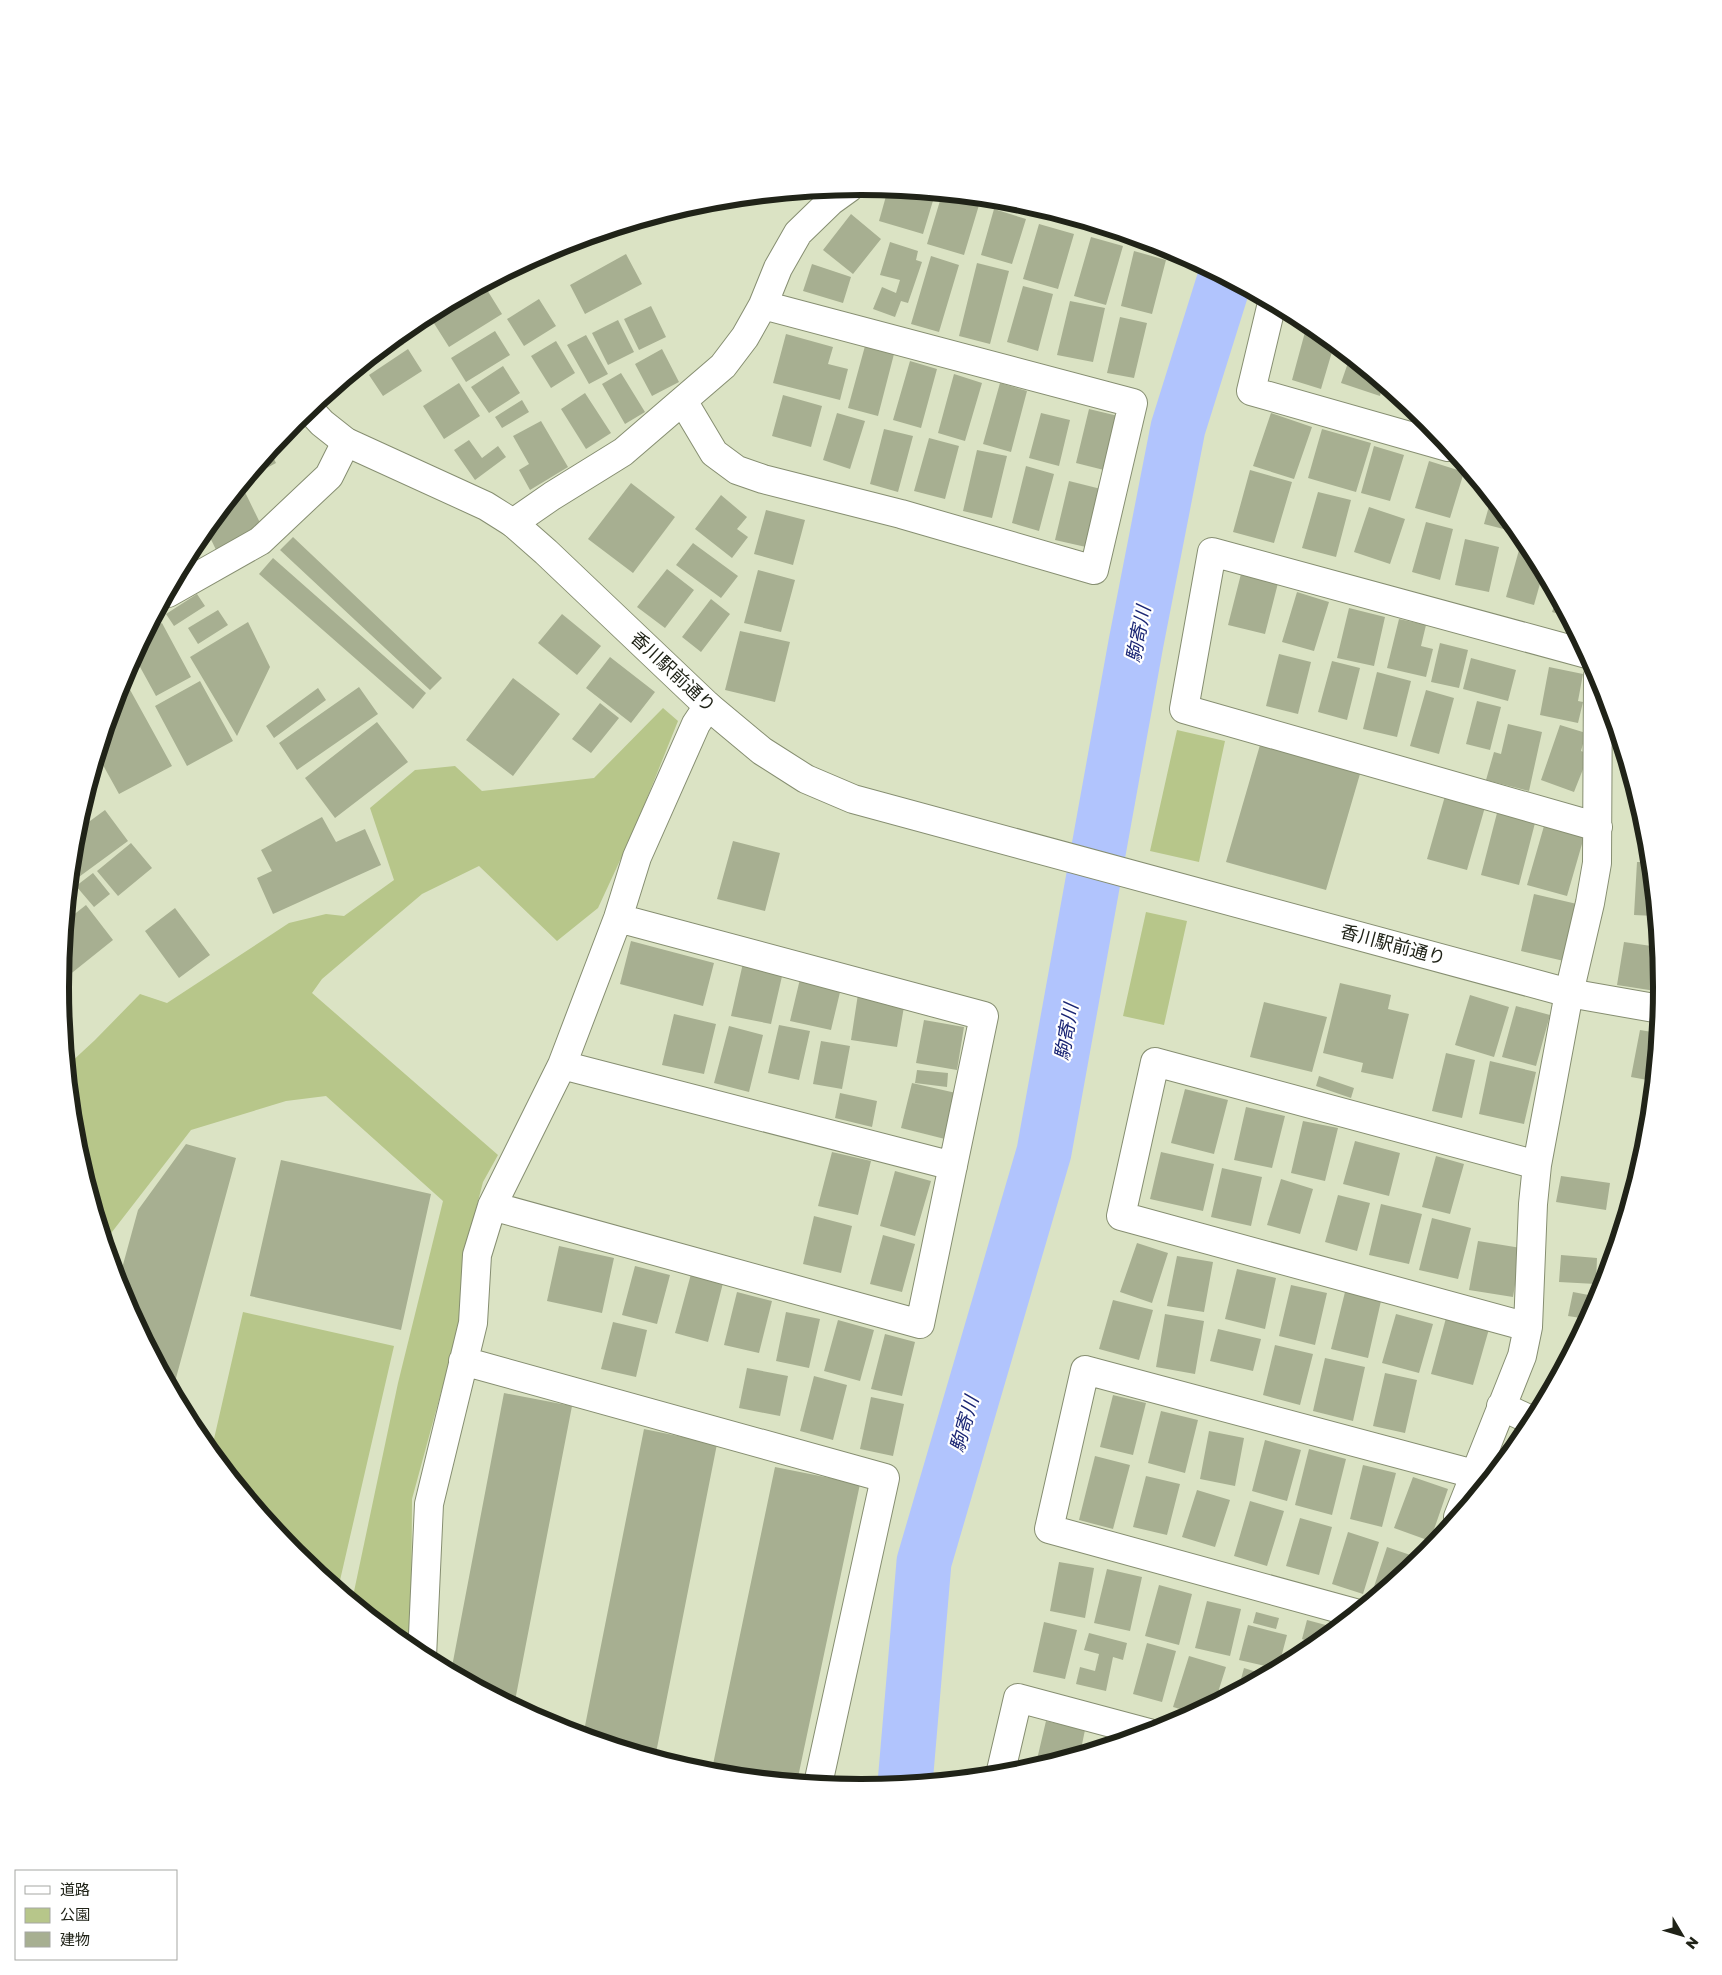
<svg xmlns="http://www.w3.org/2000/svg" width="1722" height="1975" font-family="'Golos Text','Noto Sans JP',sans-serif">
<rect width="100%" height="100%" fill="#dbe3c4"/>
<path fill="#b7c68a" d="M 663,708 L 678,721 L 635,828 L 598,908 L 557,941 L 479,866 L 422,894 L 322,979 L 312,993 L 498,1155 L 483,1182 L 463,1259 L 459,1326 L 412,1499 L 411,1649 L 352,1601 L 398,1383 L 443,1201 L 326,1096 L 286,1101 L 191,1130 L 105,1241 L 75,1143 L 68,1065 L 95,1040 L 140,994 L 167,1003 L 289,923 L 326,914 L 344,916 L 394,880 L 370,808 L 415,770 L 455,766 L 482,791 L 594,778 Z
M 1177,730 L 1225,741 L 1199,862 L 1150,851 Z
M 1146,912 L 1187,921 L 1164,1025 L 1123,1016 Z
M 243,1312 L 394,1346 L 338,1589 L 294,1554 L 211,1452 Z"/>
<g fill="none" stroke-linecap="round" stroke-linejoin="round">
<path stroke="#b1c4fd" stroke-width="55" d="M 905,1784 L 924,1562 L 1044,1152 L 1136,643 L 1178,428 L 1225,278"/>
</g>
<path fill="#a7af91" d="M 888,189 L 935,194 L 923,234 L 879,221 Z
M 942,194 L 979,205 L 964,255 L 927,244 Z
M 994,209 L 1026,219 L 1012,264 L 981,255 Z
M 851,214 L 881,239 L 853,274 L 823,250 Z
M 1039,224 L 1074,234 L 1058,289 L 1023,279 Z
M 1091,237 L 1123,246 L 1106,305 L 1074,296 Z
M 890,242 L 918,251 L 916,260 L 922,262 L 908,303 L 901,301 L 895,317 L 873,309 L 882,287 L 896,293 L 900,280 L 880,275 Z
M 1134,251 L 1166,260 L 1152,314 L 1121,306 Z
M 626,254 L 642,284 L 585,314 L 570,285 Z
M 931,256 L 959,265 L 939,332 L 911,324 Z
M 977,263 L 1009,271 L 990,344 L 959,336 Z
M 812,264 L 851,277 L 843,303 L 803,291 Z
M 484,285 L 502,314 L 449,347 L 430,317 Z
M 1023,286 L 1053,294 L 1038,351 L 1007,342 Z
M 539,299 L 556,326 L 524,346 L 507,319 Z
M 1070,301 L 1105,308 L 1093,362 L 1057,355 Z
M 651,306 L 666,337 L 639,350 L 624,319 Z
M 1120,317 L 1147,323 L 1134,378 L 1107,373 Z
M 618,320 L 634,352 L 608,365 L 592,333 Z
M 495,331 L 510,355 L 466,382 L 451,358 Z
M 1305,332 L 1327,338 L 1334,345 L 1321,389 L 1292,380 Z
M 786,334 L 833,347 L 828,364 L 848,369 L 840,400 L 773,383 Z
M 586,335 L 608,374 L 589,384 L 567,345 Z
M 398,336 L 404,344 L 367,370 L 363,365 Z
M 556,341 L 575,373 L 551,388 L 531,356 Z
M 865,346 L 894,354 L 878,416 L 848,408 Z
M 408,349 L 422,371 L 383,396 L 369,375 Z
M 662,349 L 679,382 L 652,396 L 635,364 Z
M 1350,357 L 1383,385 L 1380,396 L 1341,383 Z
M 910,361 L 937,369 L 921,428 L 893,420 Z
M 503,366 L 520,393 L 489,413 L 471,387 Z
M 621,373 L 645,412 L 625,424 L 602,384 Z
M 954,374 L 982,383 L 965,441 L 938,433 Z
M 459,383 L 480,416 L 444,439 L 423,406 Z
M 1000,383 L 1027,391 L 1011,452 L 983,444 Z
M 585,393 L 611,433 L 586,449 L 561,409 Z
M 783,395 L 822,406 L 811,447 L 772,436 Z
M 522,400 L 529,412 L 502,428 L 495,417 Z
M 1089,409 L 1118,416 L 1104,470 L 1076,463 Z
M 837,413 L 865,421 L 850,469 L 823,460 Z
M 1041,413 L 1070,420 L 1059,466 L 1029,458 Z
M 1271,413 L 1312,427 L 1294,479 L 1253,466 Z
M 541,421 L 568,467 L 530,490 L 519,470 L 529,464 L 513,436 Z
M 884,429 L 913,436 L 898,492 L 870,484 Z
M 1322,429 L 1371,443 L 1356,492 L 1308,478 Z
M 929,438 L 959,446 L 945,499 L 914,491 Z
M 469,440 L 482,458 L 498,446 L 506,457 L 475,480 L 454,450 Z
M 1374,446 L 1404,455 L 1390,501 L 1361,493 Z
M 977,450 L 1007,456 L 992,518 L 963,511 Z
M 270,451 L 276,463 L 248,478 Z
M 1429,461 L 1464,472 L 1450,518 L 1415,508 Z
M 1026,466 L 1054,474 L 1039,531 L 1012,523 Z
M 1250,470 L 1292,482 L 1274,543 L 1233,532 Z
M 1069,481 L 1101,489 L 1086,547 L 1055,540 Z
M 631,483 L 675,517 L 633,573 L 588,539 Z
M 242,486 L 264,531 L 218,554 L 206,529 Z
M 1318,492 L 1351,500 L 1336,557 L 1302,548 Z
M 721,495 L 747,517 L 737,529 L 748,537 L 732,558 L 695,529 Z
M 1491,499 L 1514,527 L 1519,533 L 1484,524 Z
M 1369,507 L 1405,519 L 1390,564 L 1354,552 Z
M 766,510 L 805,520 L 793,565 L 754,554 Z
M 1426,522 L 1453,529 L 1440,580 L 1412,572 Z
M 293,537 L 442,678 L 430,690 L 280,550 Z
M 1465,539 L 1499,547 L 1489,592 L 1455,585 Z
M 693,543 L 738,576 L 721,598 L 676,565 Z
M 1519,550 L 1533,554 L 1543,573 L 1534,605 L 1506,597 Z
M 273,558 L 426,693 L 413,709 L 259,574 Z
M 667,569 L 694,590 L 665,628 L 637,607 Z
M 758,570 L 795,580 L 781,632 L 744,623 Z
M 1241,574 L 1278,583 L 1265,634 L 1228,625 Z
M 1297,592 L 1329,602 L 1314,651 L 1282,642 Z
M 197,594 L 205,606 L 174,626 L 166,614 Z
M 1557,598 L 1566,616 L 1552,612 Z
M 711,599 L 730,614 L 701,652 L 682,637 Z
M 1349,608 L 1385,617 L 1374,666 L 1337,658 Z
M 218,610 L 228,625 L 198,644 L 188,628 Z
M 562,614 L 601,646 L 577,675 L 538,643 Z
M 1399,619 L 1426,625 L 1421,646 L 1433,649 L 1426,677 L 1387,668 Z
M 248,622 L 270,667 L 237,736 L 190,657 Z
M 162,623 L 191,677 L 156,696 L 134,656 L 148,631 Z
M 740,631 L 790,642 L 775,702 L 725,690 Z
M 1440,643 L 1468,650 L 1459,688 L 1431,682 Z
M 1279,654 L 1311,662 L 1298,714 L 1266,706 Z
M 610,657 L 655,692 L 631,723 L 586,688 Z
M 1471,658 L 1516,670 L 1508,701 L 1463,689 Z
M 1332,661 L 1360,668 L 1347,720 L 1318,712 Z
M 1549,667 L 1583,674 L 1578,701 L 1583,702 L 1578,723 L 1540,715 Z
M 1377,672 L 1411,681 L 1397,737 L 1363,729 Z
M 123,677 L 172,766 L 119,794 L 98,756 Z
M 513,678 L 560,714 L 513,776 L 466,740 Z
M 200,681 L 233,741 L 187,766 L 155,706 Z
M 359,687 L 378,714 L 297,770 L 279,743 Z
M 318,688 L 326,700 L 274,738 L 266,726 Z
M 1426,690 L 1454,698 L 1439,754 L 1410,746 Z
M 1477,701 L 1501,707 L 1490,750 L 1466,744 Z
M 600,703 L 619,718 L 591,753 L 572,739 Z
M 377,722 L 408,762 L 335,818 L 305,778 Z
M 1508,724 L 1542,732 L 1529,791 L 1486,780 L 1494,752 L 1501,754 Z
M 1560,725 L 1586,733 L 1581,751 L 1589,754 L 1574,792 L 1541,780 Z
M 1260,745 L 1360,774 L 1326,890 L 1226,862 Z
M 1445,796 L 1485,807 L 1467,870 L 1427,859 Z
M 105,810 L 128,841 L 72,882 L 71,880 L 75,832 Z
M 1497,813 L 1535,823 L 1519,885 L 1481,875 Z
M 322,817 L 336,842 L 365,829 L 381,865 L 273,914 L 257,878 L 272,871 L 261,850 Z
M 1544,826 L 1584,837 L 1567,896 L 1527,885 Z
M 733,841 L 780,853 L 765,911 L 717,899 Z
M 131,843 L 152,868 L 118,896 L 97,871 Z
M 1637,862 L 1650,862 L 1655,916 L 1634,915 Z
M 93,873 L 110,894 L 94,907 L 76,886 Z
M 1534,894 L 1577,904 L 1564,961 L 1521,951 Z
M 86,905 L 113,940 L 68,976 L 62,968 L 67,920 Z
M 175,908 L 210,955 L 179,978 L 145,931 Z
M 631,941 L 714,963 L 703,1006 L 620,984 Z
M 1624,942 L 1658,947 L 1662,992 L 1617,985 Z
M 743,963 L 783,972 L 771,1024 L 731,1016 Z
M 800,979 L 841,988 L 831,1030 L 790,1021 Z
M 1340,983 L 1391,995 L 1388,1009 L 1409,1014 L 1393,1079 L 1361,1072 L 1363,1063 L 1323,1053 Z
M 858,994 L 905,1001 L 897,1047 L 851,1040 Z
M 1470,995 L 1509,1007 L 1494,1057 L 1455,1045 Z
M 1264,1002 L 1327,1017 L 1312,1072 L 1250,1057 Z
M 1516,1006 L 1550,1015 L 1536,1066 L 1502,1057 Z
M 674,1014 L 716,1024 L 704,1074 L 662,1065 Z
M 924,1020 L 964,1027 L 957,1070 L 916,1063 Z
M 779,1025 L 810,1031 L 799,1080 L 768,1073 Z
M 729,1026 L 763,1035 L 749,1092 L 714,1083 Z
M 1640,1030 L 1658,1033 L 1653,1081 L 1631,1077 Z
M 821,1041 L 850,1046 L 842,1089 L 813,1084 Z
M 1446,1053 L 1475,1060 L 1462,1118 L 1432,1111 Z
M 1490,1061 L 1536,1072 L 1524,1124 L 1479,1114 Z
M 917,1070 L 948,1073 L 947,1087 L 915,1083 Z
M 1319,1076 L 1354,1088 L 1351,1098 L 1316,1086 Z
M 912,1083 L 956,1093 L 945,1139 L 901,1128 Z
M 1185,1089 L 1228,1100 L 1214,1154 L 1171,1143 Z
M 840,1093 L 877,1101 L 872,1127 L 835,1118 Z
M 1246,1107 L 1285,1116 L 1272,1168 L 1234,1160 Z
M 1640,1120 L 1649,1120 L 1647,1144 L 1639,1168 Z
M 1303,1121 L 1338,1128 L 1325,1181 L 1291,1173 Z
M 1355,1141 L 1400,1153 L 1389,1196 L 1343,1184 Z
M 186,1144 L 236,1158 L 176,1378 L 164,1375 L 121,1294 L 118,1283 L 138,1210 Z
M 832,1152 L 871,1161 L 858,1215 L 818,1206 Z
M 1161,1152 L 1214,1164 L 1203,1211 L 1150,1199 Z
M 1436,1156 L 1464,1164 L 1450,1214 L 1422,1207 Z
M 281,1160 L 431,1194 L 401,1330 L 250,1296 Z
M 1222,1168 L 1262,1177 L 1251,1226 L 1211,1217 Z
M 895,1171 L 931,1181 L 915,1236 L 880,1226 Z
M 1561,1176 L 1610,1183 L 1606,1210 L 1556,1202 Z
M 1281,1179 L 1313,1189 L 1300,1234 L 1267,1225 Z
M 1338,1195 L 1370,1203 L 1357,1251 L 1325,1242 Z
M 1381,1204 L 1422,1214 L 1409,1264 L 1369,1255 Z
M 814,1216 L 852,1226 L 841,1273 L 803,1264 Z
M 1432,1218 L 1471,1228 L 1458,1279 L 1419,1270 Z
M 883,1235 L 915,1244 L 902,1292 L 870,1284 Z
M 1478,1241 L 1521,1248 L 1513,1297 L 1469,1290 Z
M 1137,1243 L 1168,1253 L 1152,1303 L 1120,1292 Z
M 559,1246 L 614,1258 L 602,1313 L 547,1301 Z
M 1561,1255 L 1597,1258 L 1596,1284 L 1559,1282 Z
M 1177,1256 L 1213,1262 L 1204,1312 L 1167,1306 Z
M 1603,1257 L 1612,1258 L 1603,1288 L 1599,1287 Z
M 635,1266 L 670,1275 L 657,1324 L 622,1315 Z
M 1237,1269 L 1276,1278 L 1265,1329 L 1225,1319 Z
M 691,1274 L 723,1283 L 708,1342 L 675,1333 Z
M 1291,1285 L 1327,1293 L 1315,1345 L 1279,1336 Z
M 737,1292 L 772,1301 L 759,1353 L 724,1345 Z
M 1345,1292 L 1381,1301 L 1368,1358 L 1331,1349 Z
M 1573,1292 L 1599,1297 L 1587,1319 L 1568,1316 Z
M 1113,1300 L 1153,1310 L 1139,1360 L 1099,1349 Z
M 786,1312 L 820,1319 L 809,1368 L 776,1361 Z
M 1165,1314 L 1204,1321 L 1195,1374 L 1156,1367 Z
M 1396,1314 L 1433,1324 L 1419,1373 L 1382,1363 Z
M 1446,1318 L 1489,1329 L 1473,1385 L 1431,1374 Z
M 838,1320 L 874,1330 L 860,1381 L 824,1371 Z
M 613,1322 L 647,1330 L 636,1377 L 601,1369 Z
M 1218,1329 L 1261,1339 L 1253,1371 L 1210,1361 Z
M 885,1334 L 915,1342 L 902,1396 L 871,1389 Z
M 1275,1345 L 1313,1354 L 1300,1405 L 1263,1395 Z
M 1564,1347 L 1573,1347 L 1564,1364 Z
M 1325,1358 L 1365,1367 L 1353,1421 L 1313,1411 Z
M 747,1368 L 788,1376 L 780,1416 L 739,1408 Z
M 1385,1373 L 1417,1380 L 1405,1433 L 1373,1426 Z
M 814,1376 L 847,1385 L 833,1440 L 800,1431 Z
M 504,1393 L 572,1406 L 514,1706 L 451,1672 Z
M 1113,1395 L 1146,1403 L 1133,1455 L 1100,1447 Z
M 871,1397 L 904,1404 L 893,1456 L 860,1449 Z
M 1161,1411 L 1198,1420 L 1185,1473 L 1148,1463 Z
M 644,1429 L 717,1444 L 655,1758 L 583,1736 Z
M 1209,1431 L 1244,1438 L 1235,1486 L 1200,1479 Z
M 1265,1440 L 1301,1450 L 1287,1501 L 1252,1491 Z
M 1309,1449 L 1346,1459 L 1332,1515 L 1295,1505 Z
M 1095,1456 L 1130,1465 L 1113,1529 L 1079,1520 Z
M 1363,1465 L 1396,1473 L 1382,1527 L 1350,1519 Z
M 775,1467 L 860,1484 L 797,1782 L 711,1774 Z
M 1146,1476 L 1180,1484 L 1167,1535 L 1133,1527 Z
M 1413,1477 L 1448,1489 L 1430,1541 L 1394,1528 Z
M 1197,1490 L 1230,1500 L 1215,1547 L 1182,1537 Z
M 1250,1501 L 1284,1511 L 1267,1566 L 1234,1556 Z
M 1300,1518 L 1332,1527 L 1319,1575 L 1286,1566 Z
M 1348,1532 L 1379,1542 L 1363,1594 L 1332,1584 Z
M 1387,1547 L 1422,1559 L 1369,1602 Z
M 1059,1562 L 1094,1568 L 1085,1618 L 1050,1611 Z
M 1107,1569 L 1142,1577 L 1130,1631 L 1094,1623 Z
M 1159,1585 L 1192,1594 L 1179,1645 L 1145,1636 Z
M 1207,1601 L 1241,1609 L 1230,1656 L 1195,1648 Z
M 1256,1612 L 1279,1618 L 1276,1629 L 1253,1623 Z
M 1307,1620 L 1337,1628 L 1315,1646 L 1315,1644 L 1302,1639 Z
M 1044,1622 L 1077,1630 L 1065,1679 L 1033,1672 Z
M 1248,1625 L 1287,1635 L 1278,1669 L 1239,1660 Z
M 1089,1633 L 1127,1643 L 1123,1660 L 1113,1657 L 1106,1691 L 1076,1684 L 1080,1667 L 1095,1671 L 1099,1654 L 1084,1650 Z
M 1147,1643 L 1176,1651 L 1162,1702 L 1133,1694 Z
M 1189,1656 L 1226,1667 L 1215,1702 L 1194,1713 L 1173,1707 Z
M 1244,1668 L 1266,1675 L 1238,1690 Z
M 1046,1721 L 1085,1730 L 1080,1754 L 1035,1768 Z"/>
<g fill="none" stroke-linecap="round" stroke-linejoin="round">
<defs>
<path id="minor" d="M 1272,303 L 1251,391 L 1448,447
M 683,401 L 714,453 L 737,470 L 763,479 L 901,514 L 1094,570 L 1133,403 L 763,305
M 513,523 L 552,496 L 623,452 L 723,366 L 745,337 L 763,305 L 778,268 L 798,233 L 831,201 L 849,188
M 168,593 L 260,541 L 329,476 L 346,442
M 1587,654 L 1212,552 L 1184,709 L 1598,827
M 562,1065 L 953,1166
M 492,1206 L 920,1324 L 984,1016 L 618,918
M 1528,1327 L 1121,1216 L 1155,1062 L 1537,1165
M 463,1361 L 885,1478 L 818,1784
M 1501,1406 L 1533,1421
M 1458,1517 L 1522,1356 L 1528,1327 L 1533,1204 L 1537,1165 L 1569,993 L 1590,903 L 1597,863 L 1598,676
M 1355,1613 L 1049,1529 L 1085,1370 L 1474,1474
M 422,1657 L 429,1504 L 473,1323 L 477,1255 L 492,1206 L 562,1065 L 618,918 L 637,857 L 696,724 L 708,706
M 1000,1775 L 1018,1698 L 1149,1733"/>
<path id="tertiary" d="M 309,409 L 322,423 L 346,442 L 486,506 L 513,523 L 546,552 L 708,706 L 762,751 L 806,779 L 853,799 L 1569,993 L 1660,1009"/>
</defs>
<use href="#minor" stroke="#868e71" stroke-width="30"/>
<use href="#tertiary" stroke="#868e71" stroke-width="30"/>
<use href="#minor" stroke="#fff" stroke-width="28"/>
<use href="#tertiary" stroke="#fff" stroke-width="28"/>
</g>
<g text-anchor="middle" stroke-width="4.5" stroke-linejoin="round" paint-order="stroke">
<g font-size="18" fill="#202318" stroke="#fff">
<text transform="translate(673 672) rotate(43)" y="6">香川駅前通り</text>
<text transform="translate(1393 945) rotate(15)" y="6">香川駅前通り</text>
</g>
<g font-size="19" font-style="italic" fill="#1b2674" stroke="#fff">
<text transform="translate(1138 634) rotate(-79)" y="7">駒寄川</text>
<text transform="translate(1066 1032) rotate(-80)" y="7">駒寄川</text>
<text transform="translate(964 1424) rotate(-74)" y="7">駒寄川</text>
</g>
</g>
<path d="M0 0H1722V1975H0ZM69 987a792 792 0 1 1 1584 0a792 792 0 1 1-1584 0Z" fill="#fff" fill-rule="evenodd"/>
<path fill="none" stroke="#202318" stroke-width="6" d="M69 987a792 792 0 1 1 1584 0a792 792 0 1 1-1584 0Z"/>
<rect x="15" y="1870" width="162" height="90" fill="#ffffff" stroke="#a6a7a3"/>
<rect x="25" y="1886" width="25" height="8" fill="#ffffff" stroke="#a6a7a3"/>
<text x="60" y="1895" font-size="15" fill="#202318">道路</text>
<rect x="25" y="1908" width="25" height="15" fill="#b7c68a" stroke="#a6a7a3"/>
<text x="60" y="1920" font-size="15" fill="#202318">公園</text>
<rect x="25" y="1932" width="25" height="15" fill="#a7af91" stroke="#a6a7a3"/>
<text x="60" y="1945" font-size="15" fill="#202318">建物</text>
<g transform="translate(1682 1935) rotate(128)" stroke="#ffffff" stroke-width="4" paint-order="stroke">
<path d="M0-4L9 19L0 12L-9 19Z" fill="#202318"/>
<text y="-8" font-size="14" font-weight="bold" text-anchor="middle" fill="#202318">N</text>
</g>
</svg>
